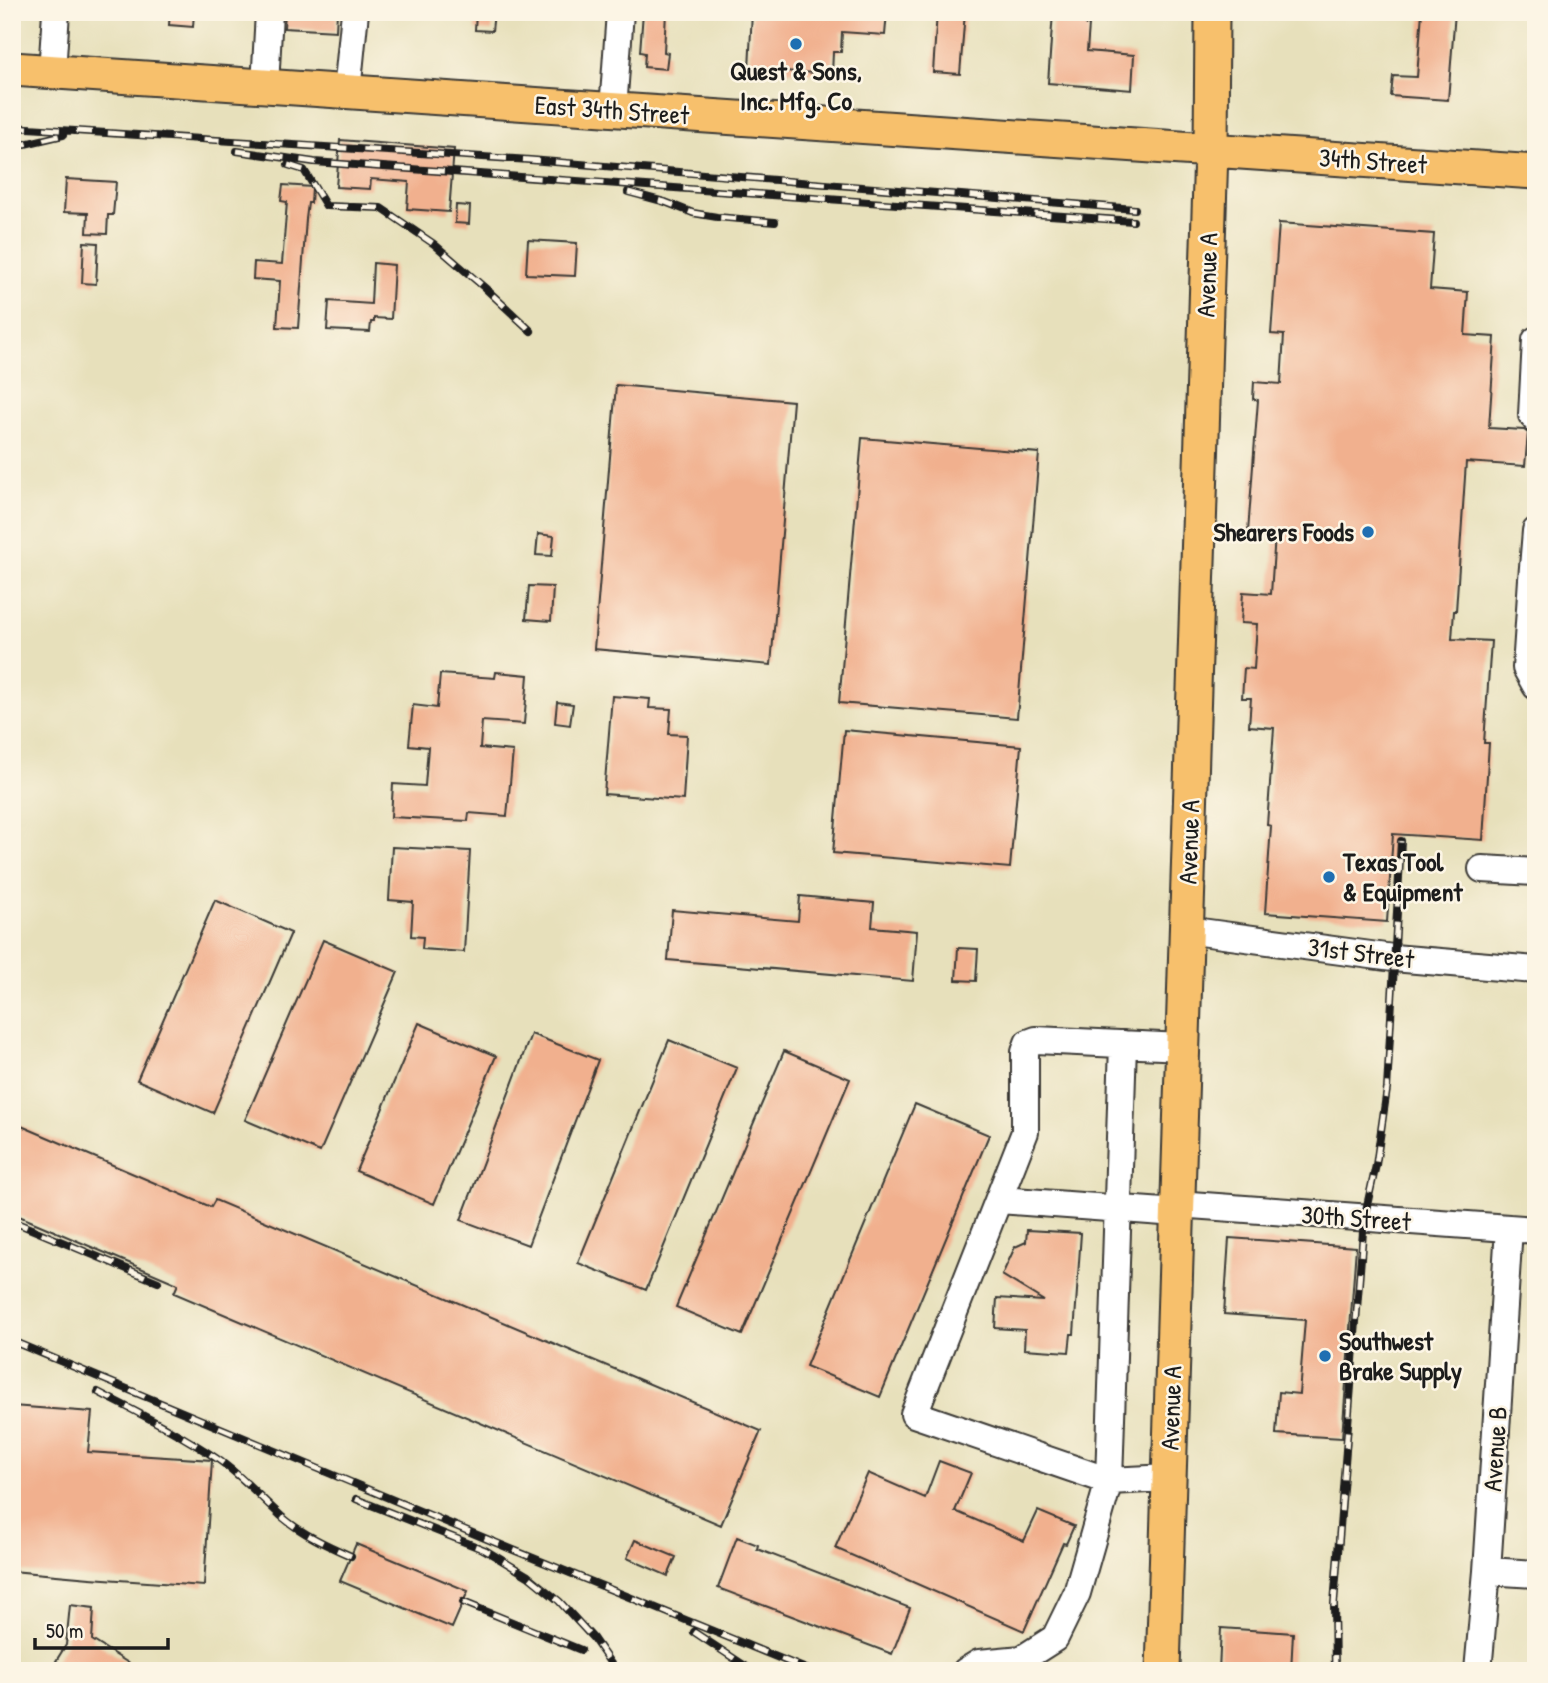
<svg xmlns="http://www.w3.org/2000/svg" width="1548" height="1683" font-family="'Patrick Hand',sans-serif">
<rect width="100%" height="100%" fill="#fcf5e5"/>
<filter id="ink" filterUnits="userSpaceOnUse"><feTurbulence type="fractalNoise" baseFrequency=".0143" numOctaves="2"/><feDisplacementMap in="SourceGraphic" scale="14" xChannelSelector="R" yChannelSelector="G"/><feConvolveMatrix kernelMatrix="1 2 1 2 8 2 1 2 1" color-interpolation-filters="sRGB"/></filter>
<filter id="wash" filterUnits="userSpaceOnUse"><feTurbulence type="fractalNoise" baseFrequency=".00686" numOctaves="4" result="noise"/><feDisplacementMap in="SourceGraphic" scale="28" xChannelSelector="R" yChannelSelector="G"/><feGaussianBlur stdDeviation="1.57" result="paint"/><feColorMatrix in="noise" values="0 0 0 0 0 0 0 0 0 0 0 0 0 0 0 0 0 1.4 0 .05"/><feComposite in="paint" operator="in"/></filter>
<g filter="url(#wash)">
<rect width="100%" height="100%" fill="#e7e0bb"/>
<g id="blocks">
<path fill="#f1b08e" d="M 170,12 L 194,12 L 193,27 L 169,25 Z
M 285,12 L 337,12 L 336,31 L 284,28 Z
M 476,12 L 494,12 L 492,31 L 475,30 Z
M 643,12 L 666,12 L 664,52 L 668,53 L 666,69 L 644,67 L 645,53 L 640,52 Z
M 752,12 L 887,12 L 885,35 L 842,32 L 841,52 L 833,52 L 832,74 L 749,69 Z
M 937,12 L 965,12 L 960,74 L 933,72 Z
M 1053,12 L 1087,12 L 1086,25 L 1089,25 L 1087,51 L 1134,55 L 1132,90 L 1048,83 Z
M 1422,12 L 1455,12 L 1448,100 L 1391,96 L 1393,76 L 1417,77 Z
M 340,140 L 454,149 L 449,212 L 407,209 L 409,182 L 371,179 L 370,189 L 336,187 Z
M 66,179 L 116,182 L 113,215 L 108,215 L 107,234 L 87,233 L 88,213 L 64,212 Z
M 283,185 L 312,187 L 311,203 L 308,203 L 306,219 L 298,328 L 277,327 L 280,281 L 253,279 L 254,262 L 282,264 L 287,202 L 281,201 Z
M 456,205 L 470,206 L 469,224 L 455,223 Z
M 1279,223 L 1434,234 L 1430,289 L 1468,292 L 1465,335 L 1495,337 L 1489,428 L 1524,430 L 1528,433 L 1525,466 L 1466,462 L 1456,611 L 1454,611 L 1452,639 L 1491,641 L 1484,743 L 1489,743 L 1483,840 L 1393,834 L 1387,922 L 1265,913 L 1271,826 L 1267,825 L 1274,728 L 1249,726 L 1251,698 L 1242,698 L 1244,668 L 1254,669 L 1257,624 L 1241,623 L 1243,592 L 1271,594 L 1275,534 L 1248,532 L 1258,400 L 1253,399 L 1254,382 L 1281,384 L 1284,335 L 1271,334 Z
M 528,240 L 577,243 L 575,276 L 526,274 Z
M 84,242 L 98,243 L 96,284 L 82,283 Z
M 373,263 L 394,265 L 391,319 L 374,318 L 374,322 L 371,322 L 370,332 L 327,330 L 329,301 L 371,304 Z
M 616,385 L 793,401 L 771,665 L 594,649 Z
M 862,438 L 1039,453 L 1017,718 L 839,703 Z
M 538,534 L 554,536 L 552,556 L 536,555 Z
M 529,586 L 553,587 L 551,621 L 526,619 Z
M 496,672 L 528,675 L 524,724 L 482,721 L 480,748 L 513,751 L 507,816 L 469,813 L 468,821 L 391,817 L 393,784 L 425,786 L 428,747 L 409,745 L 413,705 L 437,708 L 440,674 L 495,678 Z
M 612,696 L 650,699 L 649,708 L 671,709 L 669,734 L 687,735 L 683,800 L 604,794 Z
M 557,702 L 573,704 L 570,725 L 555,723 Z
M 844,730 L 1021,746 L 1010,868 L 833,853 Z
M 392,847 L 470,851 L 464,952 L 422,949 L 423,937 L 411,936 L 413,902 L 389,900 Z
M 800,896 L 874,903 L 872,927 L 917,931 L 913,981 L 668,960 L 672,910 L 798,921 Z
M 215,900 L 291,933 L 213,1113 L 137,1080 Z
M 323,940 L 398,972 L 320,1152 L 245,1120 Z
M 958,948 L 978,949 L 976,981 L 956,980 Z
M 419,1023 L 496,1056 L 434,1204 L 356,1171 Z
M 531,1034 L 598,1060 L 528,1245 L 461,1220 Z
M 669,1040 L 737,1068 L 646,1290 L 578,1263 Z
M 784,1051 L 850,1079 L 742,1335 L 676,1307 Z
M 915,1104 L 989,1135 L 880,1397 L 806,1366 Z
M 12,1122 L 211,1207 L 215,1200 L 761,1431 L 721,1525 L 174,1293 L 178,1284 L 12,1213 Z
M 1027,1230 L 1081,1233 L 1074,1334 L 1071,1334 L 1069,1352 L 1024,1349 L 1025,1330 L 995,1328 L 997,1298 L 1044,1301 L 1002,1275 L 1015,1247 L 1026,1242 Z
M 1229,1238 L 1356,1247 L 1342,1438 L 1276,1434 L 1279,1392 L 1299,1394 L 1305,1320 L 1224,1314 Z
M 12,1406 L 92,1412 L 88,1452 L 212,1460 L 204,1586 L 90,1578 L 12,1571 Z
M 939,1461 L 971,1473 L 955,1511 L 1024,1541 L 1038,1511 L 1074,1526 L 1066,1544 L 1063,1543 L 1024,1631 L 835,1548 L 868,1473 L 925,1498 Z
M 737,1537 L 758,1545 L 757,1549 L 910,1608 L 892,1654 L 718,1588 Z
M 635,1540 L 676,1557 L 668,1576 L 627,1558 Z
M 356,1544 L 468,1591 L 452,1628 L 340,1581 Z
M 70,1605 L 94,1608 L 92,1640 L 141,1671 L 73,1671 L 56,1661 L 66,1645 Z
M 1221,1628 L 1293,1633 L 1291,1671 L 1219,1671 Z"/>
</g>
</g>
<g filter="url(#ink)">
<use href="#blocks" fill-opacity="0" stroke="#3a3934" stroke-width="2"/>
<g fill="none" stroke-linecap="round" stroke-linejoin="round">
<defs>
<path id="minor" d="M 52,72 L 56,12
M 265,86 L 269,12
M 347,92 L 355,12
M 613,110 L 620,12
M 1536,340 L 1532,415 L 1536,420
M 1532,579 L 1536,531
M 1536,579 L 1532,579 L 1526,668 L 1536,686
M 1482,869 L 1536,872
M 1186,930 L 1393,958 L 1536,970
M 1123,1044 L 1109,1481 L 914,1414 L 1025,1132 L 1025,1052 L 1028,1043 L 1036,1040 L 1182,1047
M 999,1200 L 1177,1213
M 1177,1204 L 1536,1230
M 1487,1571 L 1536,1574
M 966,1671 L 979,1663 L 1022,1659 L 1055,1638 L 1077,1593 L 1109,1481 L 1169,1478
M 1478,1671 L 1487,1571 L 1509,1228"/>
<path id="major" d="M 12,69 L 1536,172
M 1163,1671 L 1211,150 L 1212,12"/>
</defs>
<use href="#minor" stroke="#3a3934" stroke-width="30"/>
<use href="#major" stroke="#3a3934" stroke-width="37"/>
<use href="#minor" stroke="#fff" stroke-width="26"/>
<use href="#major" stroke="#f7c06c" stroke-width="33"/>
<defs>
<path id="rail" d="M 12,127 L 530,160 L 1135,209
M 12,147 L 63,135
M 237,151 L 314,162 L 1133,221
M 288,165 L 304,170 L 326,206 L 381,208 L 434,244 L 485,288 L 531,331
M 628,192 L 665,202 L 693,213 L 717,217 L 775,222
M 12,1221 L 158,1282
M 12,1341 L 511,1549 L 811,1671
M 98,1392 C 138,1413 179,1433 216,1458 C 240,1474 259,1496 281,1516 C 302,1534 326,1545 351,1556
M 356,1499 L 485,1550 L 528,1576 L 559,1601 L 593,1638 L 616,1671
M 463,1602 L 581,1650
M 694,1632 L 753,1671
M 1335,1671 L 1334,1604 L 1364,1219 L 1376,1165 L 1387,1089 L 1401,841"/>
</defs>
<use href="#rail" stroke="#1c1c1c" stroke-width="8"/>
<use href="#rail" stroke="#fcf5e5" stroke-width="5" stroke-dasharray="16" stroke-linecap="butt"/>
</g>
</g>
<g fill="#1f6fb2" stroke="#fcf5e5" stroke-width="2.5">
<circle cx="796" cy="44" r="7"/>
<circle cx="1368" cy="532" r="7"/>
<circle cx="1329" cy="877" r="7"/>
<circle cx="1325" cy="1356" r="7"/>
</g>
<g text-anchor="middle" stroke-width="5" stroke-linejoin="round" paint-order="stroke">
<g font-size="26" font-weight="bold" fill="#1c1c1c" stroke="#fcf5e5" text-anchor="start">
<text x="796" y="80" text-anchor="middle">Quest &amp; Sons,<tspan x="796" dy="30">Inc. Mfg. Co</tspan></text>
<text x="1354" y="541" text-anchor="end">Shearers Foods</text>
<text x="1343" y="871">Texas Tool<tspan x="1343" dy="30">&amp; Equipment</tspan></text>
<text x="1339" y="1350">Southwest<tspan x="1339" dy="30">Brake Supply</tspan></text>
</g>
<g font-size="26" fill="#1c1c1c" stroke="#fcf5e5">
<text transform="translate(612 110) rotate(4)" y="9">East 34th Street</text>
<text transform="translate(1373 161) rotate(4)" y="9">34th Street</text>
<text transform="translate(1207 275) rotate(-88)" y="9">Avenue A</text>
<text transform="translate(1189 842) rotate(-88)" y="9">Avenue A</text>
<text transform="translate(1361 953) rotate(7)" y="9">31st Street</text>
<text transform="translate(1356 1218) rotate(4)" y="9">30th Street</text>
<text transform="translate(1171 1408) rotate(-88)" y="9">Avenue A</text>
<text transform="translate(1495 1449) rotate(-86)" y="9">Avenue B</text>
</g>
</g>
<rect width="1548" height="1683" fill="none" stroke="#fcf5e5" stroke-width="42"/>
<path d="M35 1638v10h133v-10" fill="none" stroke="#1c1c1c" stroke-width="3.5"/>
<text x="46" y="1638" font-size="21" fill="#1c1c1c" stroke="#fcf5e5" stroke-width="5" paint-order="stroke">50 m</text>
</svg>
